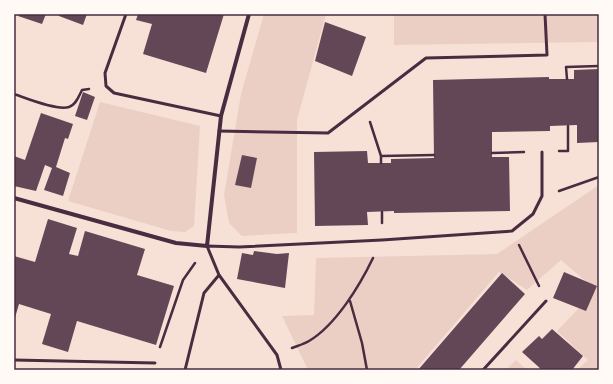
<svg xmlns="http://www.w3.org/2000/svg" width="613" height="384" font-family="'Sofia Sans Condensed',sans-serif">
<rect width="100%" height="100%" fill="#f7e1d7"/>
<path fill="#ebcfc5" d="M 264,14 L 326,14 L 297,120 L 297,233 L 242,236 L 229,223 L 224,195 L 241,94 Z
M 394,14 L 599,14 L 599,42 L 394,45 Z
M 100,102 L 200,126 L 194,226 L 185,232 L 171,231 L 68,201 Z
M 599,185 L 599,370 L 577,370 L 588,360 L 557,331 L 596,290 L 561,260 L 527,290 L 499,272 L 415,370 L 308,370 L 282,316 L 314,315 L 316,258 L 497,254 Z
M 516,360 L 527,370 L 506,370 Z"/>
<path fill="#644757" d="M 19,14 L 46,14 L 42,24 L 18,16 Z
M 59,14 L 87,14 L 83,25 L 59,16 Z
M 138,14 L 224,14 L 206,73 L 143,54 L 152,24 L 136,20 Z
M 325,22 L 366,37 L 352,76 L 315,61 Z
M 599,69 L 599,142 L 577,143 L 577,125 L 550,126 L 550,131 L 492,132 L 492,157 L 509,157 L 510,211 L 394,213 L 394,211 L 367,212 L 368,225 L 315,226 L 314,152 L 367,151 L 368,163 L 391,163 L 391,159 L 434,158 L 433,80 L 549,77 L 549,79 L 574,79 L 574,70 Z
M 83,92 L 95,97 L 87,120 L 75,116 Z
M 41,113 L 73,124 L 68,139 L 65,138 L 56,167 L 70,173 L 63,196 L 44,190 L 52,168 L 45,165 L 36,191 L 14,186 L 14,156 L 25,160 Z
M 242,155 L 257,158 L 251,188 L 235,185 Z
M 48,219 L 77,228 L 69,254 L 78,256 L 85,231 L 145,249 L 137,275 L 174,286 L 156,345 L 77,321 L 68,352 L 42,344 L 51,314 L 19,304 L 14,321 L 14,256 L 35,262 Z
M 254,251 L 277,254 L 289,253 L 285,288 L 237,279 L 242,253 L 253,255 Z
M 564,272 L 597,286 L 586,311 L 553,298 Z
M 502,273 L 525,294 L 459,370 L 418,370 Z
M 552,329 L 583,356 L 572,370 L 542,370 L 522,352 L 539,336 L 542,339 Z"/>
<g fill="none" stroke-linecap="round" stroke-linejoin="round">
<path stroke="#4a2c40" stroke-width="2.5" d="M 567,79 L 566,67 L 599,66
M 14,94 C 26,98 57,111 69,107 C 76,105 79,96 82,90 L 89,89
M 370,122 L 381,156
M 559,151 L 568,151 L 568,126
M 492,153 L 524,152
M 381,163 L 381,156 L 434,155
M 559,191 L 599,177
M 382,223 L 382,212
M 519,245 L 539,286
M 350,301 L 362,343 L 367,370
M 160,347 L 183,280 L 195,263
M 292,348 C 297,346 304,344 309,341 C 336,325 360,285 373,258"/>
<path stroke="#4a2c40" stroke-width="3" d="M 126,14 L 105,73 L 106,86 L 114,93 L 221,116
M 219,131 L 328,133 L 426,58 L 547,55 L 545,14
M 14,360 L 155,363
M 185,370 L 204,293 L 219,275
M 281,370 L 277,355 L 219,275 L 207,246 L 239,247 L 382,240 L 512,231 L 533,214 L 542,196 L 542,152
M 483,370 L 546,301"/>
<path stroke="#4a2c40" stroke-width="4" d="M 14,198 L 176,243 L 207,246 L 221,116 L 249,14"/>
</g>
<rect width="613" height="384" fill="none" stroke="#fffaf5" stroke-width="30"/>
<rect x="15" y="15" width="583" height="354" fill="none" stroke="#4a2c40" stroke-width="1.5"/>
</svg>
